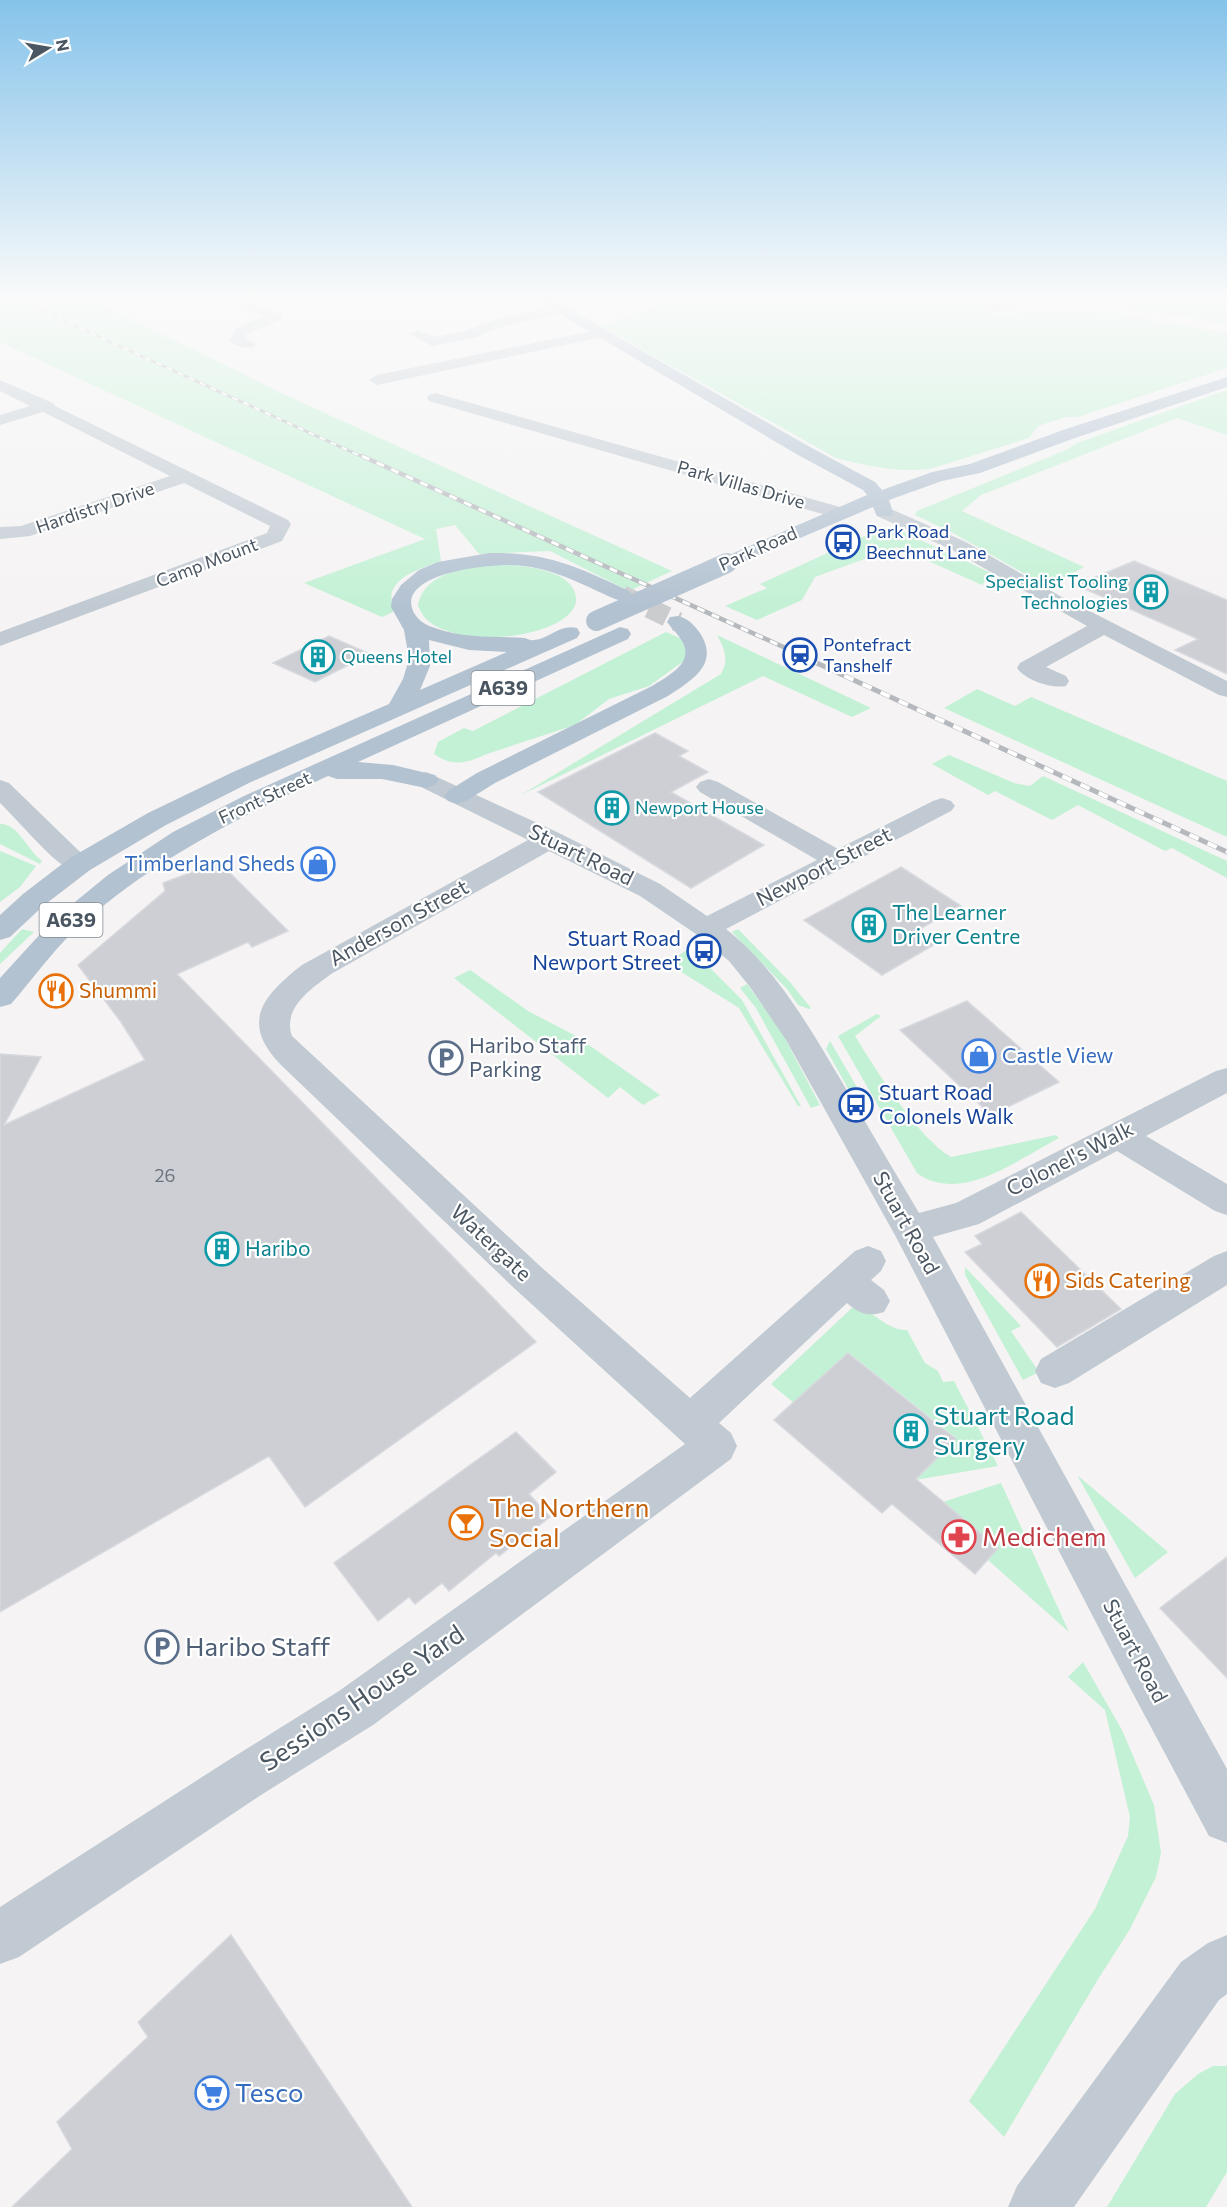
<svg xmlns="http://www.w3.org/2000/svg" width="1227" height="2207" font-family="Commissioner,sans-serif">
<rect width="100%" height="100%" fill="#f5f3f3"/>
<path fill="#c3f1d5" d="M 0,298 L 88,298 L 294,399 L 672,571 L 629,591 L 550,551 L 479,554 L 455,525 L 436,529 L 441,561 C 426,567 398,574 392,592 C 390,598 393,606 393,612 L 382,617 L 304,583 L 425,539 L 0,342 Z
M 678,298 L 965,298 L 966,302 L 999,316 L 1042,310 L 1112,313 L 1227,333 L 1227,368 L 1078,417 L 1066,417 L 1038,426 L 1029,438 L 933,468 C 902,474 867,466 836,458 L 600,326 Z
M 1015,298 L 1227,298 L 1227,326 L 1182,316 L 1119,308 L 1038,302 Z
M 1227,390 L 1227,435 L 1177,418 L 981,495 L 962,511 L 1084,567 L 1048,587 L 955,534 L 915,515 L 917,511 L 1066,450 L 1077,443 Z
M 882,528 L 895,528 L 991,573 L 982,585 L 897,547 L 815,577 L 802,600 L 757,620 L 725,606 L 767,588 L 760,584 Z
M 501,564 C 523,566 572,569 576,597 C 577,603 574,609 569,614 C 542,641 453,647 425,618 C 423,615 420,610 418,606 C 424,570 471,567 501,564 Z
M 666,632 L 687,641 L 688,658 L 649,686 L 609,699 L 575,725 L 484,755 C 466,764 451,766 434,754 L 438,742 L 464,728 L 473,731 Z
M 717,635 L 871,708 L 852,717 L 763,676 L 521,795 L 721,674 C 729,659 725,650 717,635 Z
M 977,689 L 1015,706 L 1031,697 L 1227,781 L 1227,837 L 944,708 Z
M 949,755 L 1014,783 L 1030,786 L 1043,776 L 1227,861 L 1227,878 L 1172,848 L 1165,851 L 1078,805 L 1052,820 L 995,791 L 988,795 L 932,764 Z
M 0,824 C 18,823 28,851 42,861 L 40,864 L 0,844 Z
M 0,851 L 36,866 L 20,887 L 0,902 Z
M 22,929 L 34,932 L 0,964 L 0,953 Z
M 738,929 L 789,981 L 811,1008 L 809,1009 L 798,1005 L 787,989 L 732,932 Z
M 690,948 L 742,1000 L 801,1106 L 798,1106 L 739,1008 L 667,963 Z
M 470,970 L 528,1011 L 576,1036 L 660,1095 L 643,1105 L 620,1087 L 608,1098 L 454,978 Z
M 747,984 L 781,1031 L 820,1105 L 811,1108 L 756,1008 L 740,988 Z
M 877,1014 L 881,1016 L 855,1036 C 876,1070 917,1137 951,1157 L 1056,1135 L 1059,1138 C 1018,1159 961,1205 917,1173 L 838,1036 Z
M 830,1041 L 868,1106 L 859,1108 L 826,1049 Z
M 965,1267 L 1021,1326 L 1011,1331 L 1039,1372 L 1023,1380 L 965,1275 Z
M 855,1305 C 872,1311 889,1331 907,1330 L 925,1363 L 938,1371 L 943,1382 L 954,1381 L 998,1466 L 915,1480 L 956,1438 L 849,1353 L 794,1403 L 771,1384 Z
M 1077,1475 L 1168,1552 L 1135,1578 Z
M 1001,1483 L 1069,1632 L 988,1560 L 998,1547 L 943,1502 Z
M 1083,1662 L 1122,1730 L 1154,1805 L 1161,1853 L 1156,1877 L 1130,1929 L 1097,1981 L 1004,2137 L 969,2101 L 1095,1909 L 1128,1836 L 1130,1817 L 1105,1710 L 1068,1677 Z
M 1213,2066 L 1227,2066 L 1227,2172 L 1206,2207 L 1107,2207 L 1175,2094 L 1198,2074 Z"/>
<path fill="#cdcfd5" stroke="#d7d9de" stroke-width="1.5" d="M 1134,561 L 1227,600 L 1227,674 L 1175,650 L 1198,639 L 1076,585 Z
M 329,636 L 370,654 L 315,682 L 273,663 Z
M 655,733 L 688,751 L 679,756 L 708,772 L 671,792 L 764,845 L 691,888 L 538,792 Z
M 219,862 L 288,931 L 252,947 L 248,942 L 177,974 L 536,1342 L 305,1507 L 269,1456 L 0,1612 L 0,1054 L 41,1057 L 4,1125 L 145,1060 L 121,1022 L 78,965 L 165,891 L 163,883 Z
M 901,867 L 961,906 L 918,930 L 937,943 L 882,975 L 804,920 Z
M 967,1001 L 1059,1082 L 991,1115 L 900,1030 Z
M 1021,1212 L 1121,1309 L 1057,1347 L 965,1252 L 982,1244 L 975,1236 Z
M 848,1353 L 956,1439 L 916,1479 L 998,1548 L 975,1574 L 892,1504 L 882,1513 L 774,1420 Z
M 516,1432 L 556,1472 L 529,1494 L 550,1517 L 499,1556 L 496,1553 L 449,1591 L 442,1583 L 415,1604 L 409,1597 L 378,1621 L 334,1563 Z
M 1227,1557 L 1227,1678 L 1160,1608 Z
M 231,1935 L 412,2207 L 12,2207 L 72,2149 L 57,2122 L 148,2037 L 138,2022 Z"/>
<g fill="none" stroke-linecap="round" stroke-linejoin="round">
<path stroke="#caccce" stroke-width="20" stroke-dasharray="20 10" stroke-linecap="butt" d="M 622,595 L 678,622"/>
<path fill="#c1cad2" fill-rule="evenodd" d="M 260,298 L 283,298 L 281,301 L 260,306 L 281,314 L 283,317 L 281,320 L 247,334 L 245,338 L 256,344 L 254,347 C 247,349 234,347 230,340 L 236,328 L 263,317 L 241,309 L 239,306 L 241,303 Z
M 975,298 L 1016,298 L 1020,305 L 1018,308 L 996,312 L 975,306 L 973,303 Z
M 561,306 L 568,310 L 566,313 L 505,326 L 473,338 L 432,346 L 410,334 L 417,330 L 434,337 L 464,331 L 501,318 Z
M 602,329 L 607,330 L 609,333 L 607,336 L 377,385 L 369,380 L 377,375 Z
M 0,380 L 53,403 L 55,406 L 288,520 L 291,524 L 282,541 L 0,646 L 0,632 L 267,533 L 270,526 L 184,483 L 30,536 L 0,539 L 0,527 L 21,526 L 170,476 L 43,412 L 0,425 L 0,415 L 30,406 L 0,391 Z
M 435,393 L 847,509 L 849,513 L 847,517 L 833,517 L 429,401 L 427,398 L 429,395 Z
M 884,506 L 966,542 L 1060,596 L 1227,681 L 1227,697 L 1219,695 L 1104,635 L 1046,667 L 1066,676 L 1069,681 L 1066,686 C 1052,689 1025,680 1017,668 L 1020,663 L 1087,626 L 952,550 L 877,516 L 875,512 L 877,508 Z
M 426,772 L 559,833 L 660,884 L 707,916 L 817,860 L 700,792 L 696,787 L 700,782 L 709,779 L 718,782 L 838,849 L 933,801 L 942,798 L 951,801 L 955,806 L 951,811 L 726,929 C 777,969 809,1027 842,1082 C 867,1125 893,1169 919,1213 L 956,1203 L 1216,1071 L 1227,1068 L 1227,1093 L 1146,1136 L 1227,1184 L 1227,1215 L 1215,1211 L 1117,1151 L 979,1224 L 933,1237 L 1227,1769 L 1227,1843 L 1209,1836 L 1129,1686 L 896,1237 L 786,1040 L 750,987 L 729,961 L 696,934 L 640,896 L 549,851 L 331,974 C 311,989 282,1008 292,1036 L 540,1266 L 690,1398 L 855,1251 L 868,1246 L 881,1251 L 886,1261 L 881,1271 L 871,1280 L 884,1290 L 890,1301 L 884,1312 C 868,1317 860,1314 847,1303 L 719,1423 L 731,1433 L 737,1446 L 731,1459 L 373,1725 L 261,1795 L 19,1957 L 0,1964 L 0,1907 L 227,1761 L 339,1691 L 685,1444 L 514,1288 L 281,1065 C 240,1023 262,996 302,965 L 528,840 L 417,785 L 413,780 L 417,775 Z
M 0,780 L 9,783 L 78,850 L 94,864 L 90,870 C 83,871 78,873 71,870 C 52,862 17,819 0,803 Z
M 1227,1251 L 1227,1285 L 1069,1383 L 1055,1388 L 1041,1383 L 1035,1371 L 1041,1359 L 1214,1256 Z
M 1227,1935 L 1227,1994 L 1219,2000 L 1074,2207 L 1008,2207 L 1017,2186 L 1181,1962 L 1208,1943 Z"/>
<path fill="#b3c2d1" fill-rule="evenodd" d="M 533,298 L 550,298 L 810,447 L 875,482 L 882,490 L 932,472 L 970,464 L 1063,430 L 1227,377 L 1227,387 L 1075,438 L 980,473 L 942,481 L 889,500 L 893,512 L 891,516 L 877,516 L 873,507 L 727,569 L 720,567 L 717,563 L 720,559 L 867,495 L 863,490 L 798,455 Z
M 489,553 C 547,552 578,567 629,591 L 632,595 L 629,599 L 622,601 L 615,599 C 581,584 550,566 512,565 C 491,564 402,572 412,608 C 415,619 425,625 435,628 C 465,639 494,636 525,638 C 528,639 531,641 534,640 C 550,639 559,624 577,628 L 580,633 L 577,638 L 251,782 L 166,825 L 90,870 L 43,906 L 10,937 L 0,940 L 0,915 L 23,894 L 70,858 L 148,813 L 233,772 L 389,704 L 403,679 L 409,659 L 404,630 L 391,607 L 392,599 L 401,585 L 419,570 L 438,562 ZM 429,640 L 469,650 L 507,652 L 420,690 L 430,666 Z
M 678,616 C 688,618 694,625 700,633 C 720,664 692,680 668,696 L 495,783 L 466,801 L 457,804 L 448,801 L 444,796 L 448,791 L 477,773 L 652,686 C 668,676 695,663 682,641 C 678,634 672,629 667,622 L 670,617 Z
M 620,627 L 628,629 L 631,634 L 628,639 L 358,762 L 393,765 L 435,775 L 439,780 L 435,785 L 426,788 L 382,779 L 337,779 L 328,776 C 237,818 148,863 74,931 C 51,953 32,980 11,1004 L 0,1007 L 0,978 L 53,920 L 108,875 L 173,832 L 244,796 Z"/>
<defs>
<path id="rail-far2" d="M 14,298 L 365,458"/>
<path id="rail-far1" d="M 362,456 L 812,660"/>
<path id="rail" d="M 808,659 L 1227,852"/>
</defs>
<use href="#rail-far2" stroke="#b5b8bd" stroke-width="3"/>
<use href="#rail-far1" stroke="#b5b8bd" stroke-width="4.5"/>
<use href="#rail" stroke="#b5b8bd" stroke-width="5"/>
<use href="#rail-far2" stroke="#fff" stroke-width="2" stroke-dasharray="6" stroke-linecap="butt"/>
<use href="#rail-far1" stroke="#fff" stroke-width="3" stroke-dasharray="8" stroke-linecap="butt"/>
<use href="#rail" stroke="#fff" stroke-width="4" stroke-dasharray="10" stroke-linecap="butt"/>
<path stroke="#b3c2d1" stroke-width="20" d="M 596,621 L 727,563"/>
</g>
<linearGradient id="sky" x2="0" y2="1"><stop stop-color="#85c3ea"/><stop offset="0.49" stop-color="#fafafa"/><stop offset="1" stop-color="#fafafa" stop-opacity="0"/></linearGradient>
<rect width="1227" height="607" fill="url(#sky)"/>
<defs>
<symbol id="bus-ring" viewBox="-11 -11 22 22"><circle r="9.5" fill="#fff" stroke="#1a4fb4" stroke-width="1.5"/><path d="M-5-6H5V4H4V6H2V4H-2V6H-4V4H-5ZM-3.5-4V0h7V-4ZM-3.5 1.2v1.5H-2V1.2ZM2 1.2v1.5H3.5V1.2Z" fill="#1a4fb4"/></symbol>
<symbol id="building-ring" viewBox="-11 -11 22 22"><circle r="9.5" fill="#fff" stroke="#0f9aa8" stroke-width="1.5"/><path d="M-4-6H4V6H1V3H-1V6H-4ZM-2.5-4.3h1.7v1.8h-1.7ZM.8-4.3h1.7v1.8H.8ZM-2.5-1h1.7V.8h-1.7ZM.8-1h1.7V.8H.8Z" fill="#0f9aa8"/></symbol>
<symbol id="station-ring" viewBox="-11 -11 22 22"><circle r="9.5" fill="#fff" stroke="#1a4fb4" stroke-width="1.5"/><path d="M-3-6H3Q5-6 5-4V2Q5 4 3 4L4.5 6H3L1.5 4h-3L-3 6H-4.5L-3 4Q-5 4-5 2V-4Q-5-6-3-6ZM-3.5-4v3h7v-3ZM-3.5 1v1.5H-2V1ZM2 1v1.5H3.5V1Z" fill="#1a4fb4"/></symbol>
<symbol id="shop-ring" viewBox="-11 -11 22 22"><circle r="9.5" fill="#fff" stroke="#3f7fe0" stroke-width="1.5"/><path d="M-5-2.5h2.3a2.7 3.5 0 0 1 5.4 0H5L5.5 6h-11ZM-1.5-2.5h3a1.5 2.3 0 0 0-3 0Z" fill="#3f7fe0"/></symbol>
<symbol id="restaurant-ring" viewBox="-11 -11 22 22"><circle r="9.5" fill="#fff" stroke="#e8710a" stroke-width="1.5"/><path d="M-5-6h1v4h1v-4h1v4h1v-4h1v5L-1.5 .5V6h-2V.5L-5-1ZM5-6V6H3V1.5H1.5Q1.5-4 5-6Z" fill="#e8710a"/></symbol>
<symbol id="parking-ring" viewBox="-11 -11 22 22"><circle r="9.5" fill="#fff" stroke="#5c6f8a" stroke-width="1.5"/><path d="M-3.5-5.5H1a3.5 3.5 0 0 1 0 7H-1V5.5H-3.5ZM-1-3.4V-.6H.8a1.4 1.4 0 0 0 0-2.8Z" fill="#5c6f8a"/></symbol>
<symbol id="bar-ring" viewBox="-11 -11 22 22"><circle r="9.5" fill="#fff" stroke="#e8710a" stroke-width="1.5"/><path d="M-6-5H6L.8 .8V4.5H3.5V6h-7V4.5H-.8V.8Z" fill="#e8710a"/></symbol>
<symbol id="pharmacy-ring" viewBox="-11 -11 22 22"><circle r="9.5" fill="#fff" stroke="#e0444e" stroke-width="1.5"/><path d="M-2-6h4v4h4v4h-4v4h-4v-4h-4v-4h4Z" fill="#e0444e"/></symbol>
<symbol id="supermarket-ring" viewBox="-11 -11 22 22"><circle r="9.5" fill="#fff" stroke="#3f7fe0" stroke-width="1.5"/><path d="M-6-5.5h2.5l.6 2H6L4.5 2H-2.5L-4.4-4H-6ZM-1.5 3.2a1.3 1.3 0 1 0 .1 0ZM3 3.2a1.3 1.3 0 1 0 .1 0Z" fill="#3f7fe0"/></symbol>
</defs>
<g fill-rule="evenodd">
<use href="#bus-ring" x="824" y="523" width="38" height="38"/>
<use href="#building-ring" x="1132" y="573" width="38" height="38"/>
<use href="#station-ring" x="781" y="636" width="38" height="38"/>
<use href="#building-ring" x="299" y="638" width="38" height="38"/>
<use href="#building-ring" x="593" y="789" width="38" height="38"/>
<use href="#shop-ring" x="299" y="845" width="38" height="38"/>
<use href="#building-ring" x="850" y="906" width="38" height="38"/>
<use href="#bus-ring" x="685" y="932" width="38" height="38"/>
<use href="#restaurant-ring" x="37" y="972" width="38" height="38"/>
<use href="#shop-ring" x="960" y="1037" width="38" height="38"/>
<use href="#parking-ring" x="427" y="1039" width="38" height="38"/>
<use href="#bus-ring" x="837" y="1086" width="38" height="38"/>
<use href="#building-ring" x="203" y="1230" width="38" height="38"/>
<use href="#restaurant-ring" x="1023" y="1262" width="38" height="38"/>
<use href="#building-ring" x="892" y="1412" width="38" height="38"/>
<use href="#bar-ring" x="447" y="1504" width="38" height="38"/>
<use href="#pharmacy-ring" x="940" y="1518" width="38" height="38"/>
<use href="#parking-ring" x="143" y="1628" width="38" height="38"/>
<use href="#supermarket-ring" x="193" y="2074" width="38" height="38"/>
</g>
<g text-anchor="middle" stroke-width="4.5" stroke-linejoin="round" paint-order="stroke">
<g font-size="18" fill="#4a5661" stroke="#fff">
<text transform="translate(741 485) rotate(16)" y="6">Park Villas Drive</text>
<text transform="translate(95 508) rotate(-19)" y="6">Hardistry Drive</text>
<text transform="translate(758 549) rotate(-24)" y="6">Park Road</text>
<text transform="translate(207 563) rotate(-21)" y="6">Camp Mount</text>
<text transform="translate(265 798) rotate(-25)" y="6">Front Street</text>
</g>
<g font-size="18" fill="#164399" stroke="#fff" text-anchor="start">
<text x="866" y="538">Park Road<tspan x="866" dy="21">Beechnut Lane</tspan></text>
<text x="823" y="651">Pontefract<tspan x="823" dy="21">Tanshelf</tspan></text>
</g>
<g font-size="18" fill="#0d838f" stroke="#fff" text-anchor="start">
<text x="1128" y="588" text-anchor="end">Specialist Tooling<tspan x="1128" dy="21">Technologies</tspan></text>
<text x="341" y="663">Queens Hotel</text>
<text x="635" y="814">Newport House</text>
</g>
<g font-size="18" fill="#6b747e">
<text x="165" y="1182">26</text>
</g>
<g fill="#fff" stroke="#808990" stroke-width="1.5">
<rect x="471.5" y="671" width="63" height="34" rx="4.5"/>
<rect x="39.5" y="903" width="63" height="34" rx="4.5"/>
</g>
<g font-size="20" font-weight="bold" fill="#4a5661">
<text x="503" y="695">A639</text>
<text x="71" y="927">A639</text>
</g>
<g font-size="21" fill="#4a5661" stroke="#fff">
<text transform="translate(581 855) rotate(26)" y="7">Stuart Road</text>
<text transform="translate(824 867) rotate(-27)" y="7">Newport Street</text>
<text transform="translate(399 923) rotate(-29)" y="7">Anderson Street</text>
<text transform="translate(1070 1159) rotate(-27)" y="7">Colonel's Walk</text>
<text transform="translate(906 1223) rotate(61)" y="7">Stuart Road</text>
<text transform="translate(491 1243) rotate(43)" y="7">Watergate</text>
<text transform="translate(1135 1651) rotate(62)" y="7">Stuart Road</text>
</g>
<g font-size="21" fill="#366cbe" stroke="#fff" text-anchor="end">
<text x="295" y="871">Timberland Sheds</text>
<text x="1002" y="1063" text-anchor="start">Castle View</text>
</g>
<g font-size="21" fill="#0d838f" stroke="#fff" text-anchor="start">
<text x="892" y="920">The Learner<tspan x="892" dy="24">Driver Centre</tspan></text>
<text x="245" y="1256">Haribo</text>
</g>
<g font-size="21" fill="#164399" stroke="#fff" text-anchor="end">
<text x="681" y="946">Stuart Road<tspan x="681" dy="24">Newport Street</tspan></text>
<text x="879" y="1100" text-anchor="start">Stuart Road<tspan x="879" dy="24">Colonels Walk</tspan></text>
</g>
<g font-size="21" fill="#c56008" stroke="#fff" text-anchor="start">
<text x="79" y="998">Shummi</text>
<text x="1065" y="1288">Sids Catering</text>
</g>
<g font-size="21" fill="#4e5e75" stroke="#fff" text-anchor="start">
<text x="469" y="1053">Haribo Staff<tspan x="469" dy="24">Parking</tspan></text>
</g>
<g font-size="26" fill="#0d838f" stroke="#fff" text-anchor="start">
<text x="934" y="1425">Stuart Road<tspan x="934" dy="30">Surgery</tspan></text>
</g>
<g font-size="26" fill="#c56008" stroke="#fff" text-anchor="start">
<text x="489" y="1517">The Northern<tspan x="489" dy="30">Social</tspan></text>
</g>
<g font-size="26" fill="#be3a42" stroke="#fff" text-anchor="start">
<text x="982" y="1546">Medichem</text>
</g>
<g font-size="26" fill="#4e5e75" stroke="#fff" text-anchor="start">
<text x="185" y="1656">Haribo Staff</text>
</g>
<g font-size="26" fill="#4a5661" stroke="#fff">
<text transform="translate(362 1698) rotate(-34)" y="9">Sessions House Yard</text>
</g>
<g font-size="26" fill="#366cbe" stroke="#fff" text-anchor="start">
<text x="235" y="2102">Tesco</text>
</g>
</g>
<g transform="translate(48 48) rotate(79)" stroke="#ffffff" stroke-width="4.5" paint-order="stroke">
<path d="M0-4.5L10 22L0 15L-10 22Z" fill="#4a5661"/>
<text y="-9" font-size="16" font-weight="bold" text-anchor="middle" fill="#4a5661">N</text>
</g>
</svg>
